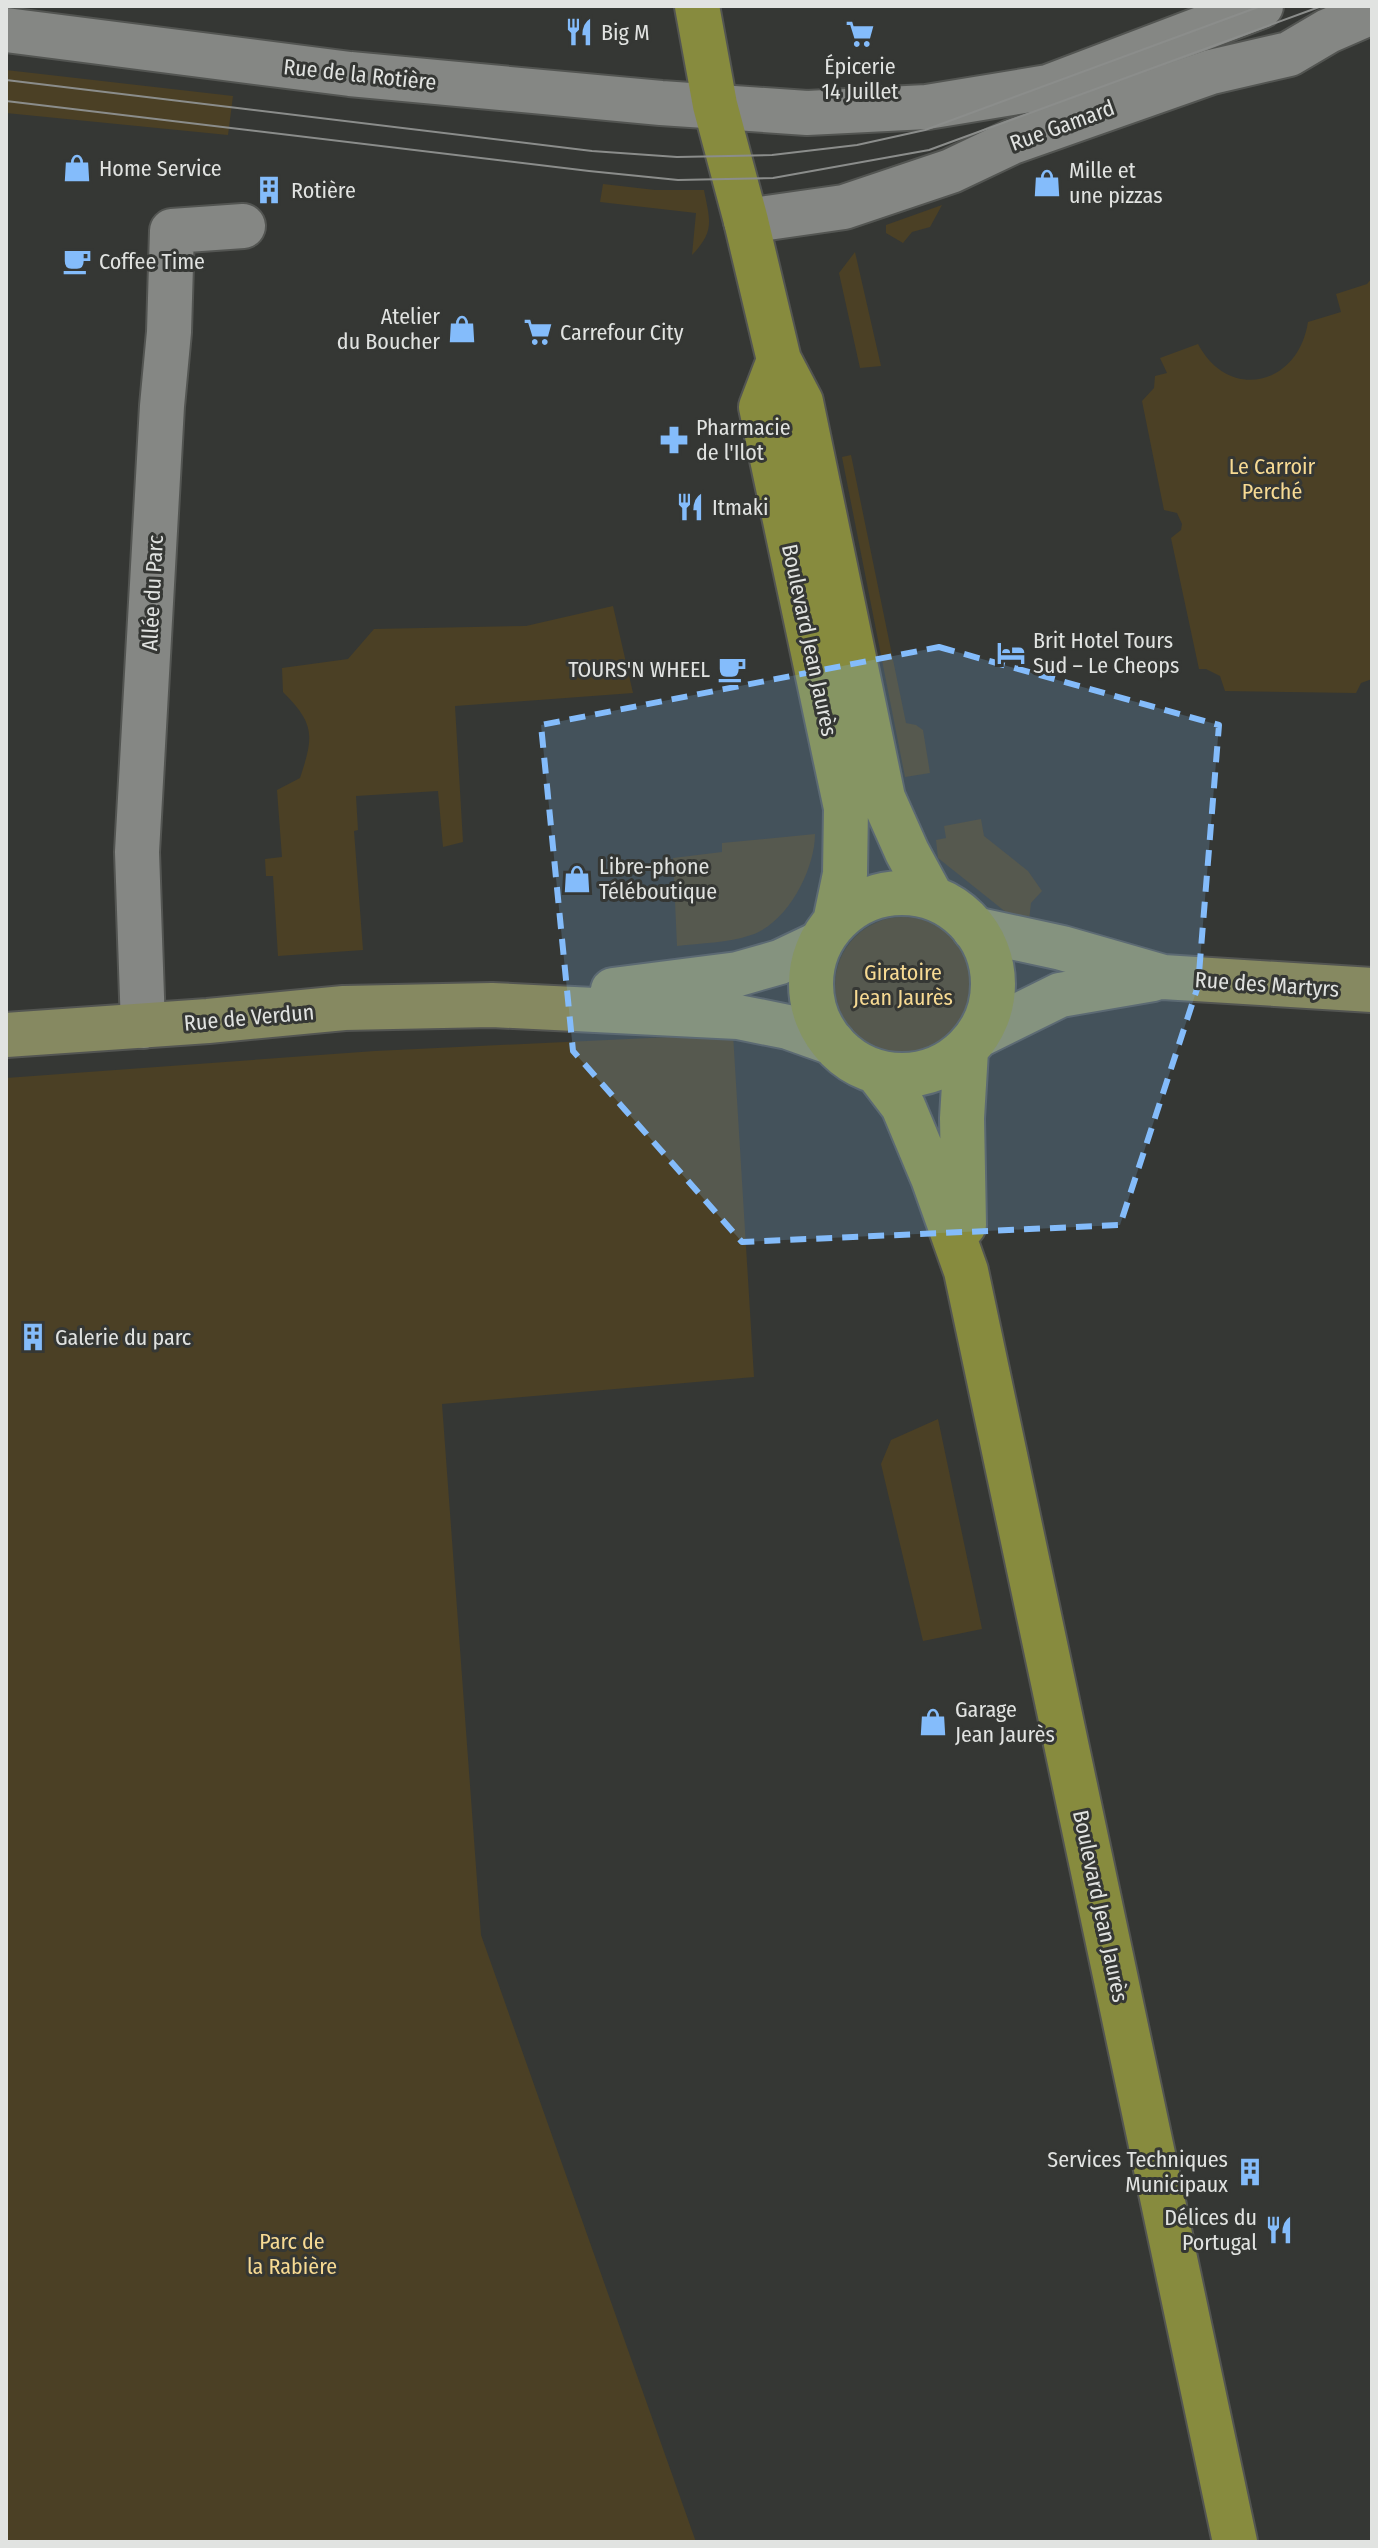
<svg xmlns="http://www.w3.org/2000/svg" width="1378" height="2548" font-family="'Fira Sans Condensed',sans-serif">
<rect width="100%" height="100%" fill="#353734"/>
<path fill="#4b4025" d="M 6,70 L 233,96 L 228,135 L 6,113 Z
M 603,184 L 655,190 L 704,190 C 710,221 715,231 692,255 L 696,213 L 600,202 Z
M 942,205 L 930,227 L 912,232 L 903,243 L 886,233 L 886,225 Z
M 855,252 L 881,366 L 860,368 L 839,273 Z
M 1372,278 L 1372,679 L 1361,683 L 1356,693 L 1225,691 L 1220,676 L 1206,669 L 1199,669 L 1171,538 L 1181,530 L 1182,524 L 1177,513 L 1164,510 L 1142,401 L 1154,388 L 1155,376 L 1167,373 L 1160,358 L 1198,344 C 1229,402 1298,386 1308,322 L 1341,312 L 1336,294 L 1367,284 Z
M 851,455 L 906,723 L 916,725 L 923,730 L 930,773 L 905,777 L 842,457 Z
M 613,606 L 633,693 L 455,706 L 463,842 L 443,847 L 438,791 L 356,796 L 358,830 L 354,831 L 363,950 L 278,956 L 273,876 L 266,876 L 265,859 L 282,857 L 277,790 L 300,778 C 314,736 315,724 283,692 L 282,668 L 348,659 L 374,629 L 526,626 Z
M 981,819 L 984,836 L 1028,871 L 1042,891 L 1031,903 L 1029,921 L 1012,917 L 938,858 L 936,840 L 946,838 L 944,826 Z
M 815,834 C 815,869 788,923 751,935 C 728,943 701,943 677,946 L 673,858 L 722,852 L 722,843 Z
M835 985a68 68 0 1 1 136 0a68 68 0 1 1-136 0Z
M 733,1034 L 754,1377 L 442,1404 L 481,1935 L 696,2542 L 6,2542 L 6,1078 L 375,1051 Z
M 938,1419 L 982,1629 L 923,1641 L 881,1464 L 891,1440 Z"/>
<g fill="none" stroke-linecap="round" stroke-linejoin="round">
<defs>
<path id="minor" d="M 6,30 L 350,74 L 661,103 L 807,113 L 927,107 L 1048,87 L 1261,6
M 143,1026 L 137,852 L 162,406 L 169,332 L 172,231 L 243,226"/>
<path id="tertiary" d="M 746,221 L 844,207 L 951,171 L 1012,142 L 1211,72 L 1289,54 L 1328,31 L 1372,12"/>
<path id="secondary" d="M 974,929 L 1062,948 L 1163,977 L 1372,990
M 613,990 L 738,974 L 780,962 L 820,943
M 6,1035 L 208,1021 L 344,1008 L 492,1005 L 738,1017 L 788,1027 L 833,1043
M 977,1036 L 1060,995 L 1153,979"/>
<path id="primary" d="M 697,6 L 715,105 L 746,221 L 779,360 L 801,402 L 883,798 L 907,852 L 932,898
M 779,360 L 761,407 L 846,808 L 845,874 L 835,922
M811 984a91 91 0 1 1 182 0a91 91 0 1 1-182 0Z
M 877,1072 L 903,1106 L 933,1178 L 966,1271 L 1235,2542
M 964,1225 L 962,1118 L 966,1051"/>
</defs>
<use href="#minor" stroke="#535552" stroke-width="48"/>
<use href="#tertiary" stroke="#535552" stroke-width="48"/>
<use href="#secondary" stroke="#535552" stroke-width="48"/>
<use href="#primary" stroke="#535552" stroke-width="48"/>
<use href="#minor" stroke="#858784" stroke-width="44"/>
<use href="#tertiary" stroke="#858784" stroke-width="44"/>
<use href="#secondary" stroke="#868961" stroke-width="44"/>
<use href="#primary" stroke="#878b3e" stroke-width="44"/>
<path stroke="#8b8d8b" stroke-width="2" d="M 6,80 L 592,151 L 677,157 L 729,156 L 772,155 L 857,145 L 925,130 L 1261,6
M 6,101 L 589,171 L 678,180 L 773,178 L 929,150 L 1322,6"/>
</g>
<path fill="#84bcfb" fill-opacity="0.2" stroke="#84bcfb" stroke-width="6" stroke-dasharray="16 10" stroke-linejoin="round" d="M 939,647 L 1219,725 L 1198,986 L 1120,1225 L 742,1242 L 573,1051 L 541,725 Z"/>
<defs>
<symbol id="restaurant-bare" viewBox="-9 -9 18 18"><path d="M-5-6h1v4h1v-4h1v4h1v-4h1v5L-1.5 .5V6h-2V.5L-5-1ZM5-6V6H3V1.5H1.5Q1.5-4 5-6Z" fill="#84bcfb" stroke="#353734" stroke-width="2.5" paint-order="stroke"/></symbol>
<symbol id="supermarket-bare" viewBox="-9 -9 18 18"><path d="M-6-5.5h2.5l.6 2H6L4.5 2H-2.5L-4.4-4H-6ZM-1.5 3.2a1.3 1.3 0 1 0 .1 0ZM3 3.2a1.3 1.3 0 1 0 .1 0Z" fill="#84bcfb" stroke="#353734" stroke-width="2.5" paint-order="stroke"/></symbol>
<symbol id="shop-bare" viewBox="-9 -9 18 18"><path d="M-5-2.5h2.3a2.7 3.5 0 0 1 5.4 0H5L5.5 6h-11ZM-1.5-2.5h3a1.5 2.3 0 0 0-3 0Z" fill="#84bcfb" stroke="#353734" stroke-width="2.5" paint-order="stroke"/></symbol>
<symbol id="building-bare" viewBox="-9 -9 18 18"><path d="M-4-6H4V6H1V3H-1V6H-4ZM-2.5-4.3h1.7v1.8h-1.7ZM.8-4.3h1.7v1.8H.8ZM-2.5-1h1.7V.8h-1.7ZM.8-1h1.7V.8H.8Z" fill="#84bcfb" stroke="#353734" stroke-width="2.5" paint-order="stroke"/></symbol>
<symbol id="cafe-bare" viewBox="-9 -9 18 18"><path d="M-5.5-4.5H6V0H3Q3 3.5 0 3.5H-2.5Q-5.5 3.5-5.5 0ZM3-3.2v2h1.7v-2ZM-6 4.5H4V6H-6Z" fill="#84bcfb" stroke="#353734" stroke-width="2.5" paint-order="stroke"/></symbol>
<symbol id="pharmacy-bare" viewBox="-9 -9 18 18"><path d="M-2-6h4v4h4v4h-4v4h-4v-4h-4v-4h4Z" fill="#84bcfb" stroke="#353734" stroke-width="2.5" paint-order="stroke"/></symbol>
<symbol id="hotel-bare" viewBox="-9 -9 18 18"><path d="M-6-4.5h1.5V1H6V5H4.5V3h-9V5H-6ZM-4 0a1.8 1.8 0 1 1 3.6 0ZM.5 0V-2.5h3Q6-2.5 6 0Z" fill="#84bcfb" stroke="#353734" stroke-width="2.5" paint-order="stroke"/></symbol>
</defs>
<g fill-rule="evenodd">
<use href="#restaurant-bare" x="559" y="12" width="40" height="40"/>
<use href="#supermarket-bare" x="840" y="14" width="40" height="40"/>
<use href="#shop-bare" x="57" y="148" width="40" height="40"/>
<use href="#shop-bare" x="1027" y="163" width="40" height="40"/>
<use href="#building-bare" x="249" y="170" width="40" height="40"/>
<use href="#cafe-bare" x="57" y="241" width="40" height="40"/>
<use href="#shop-bare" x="442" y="309" width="40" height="40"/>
<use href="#supermarket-bare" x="518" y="312" width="40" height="40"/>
<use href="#pharmacy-bare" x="654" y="420" width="40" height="40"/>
<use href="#restaurant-bare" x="670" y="487" width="40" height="40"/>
<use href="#hotel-bare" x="991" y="633" width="40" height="40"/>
<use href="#cafe-bare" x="712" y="649" width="40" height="40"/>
<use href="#shop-bare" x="557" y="859" width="40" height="40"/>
<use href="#building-bare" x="13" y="1317" width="40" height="40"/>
<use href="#shop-bare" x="913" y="1702" width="40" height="40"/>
<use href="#building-bare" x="1230" y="2152" width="40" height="40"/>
<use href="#restaurant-bare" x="1259" y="2210" width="40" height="40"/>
</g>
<g text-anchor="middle" stroke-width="6" stroke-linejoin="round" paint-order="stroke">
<g font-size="22" fill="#e1e3e1" stroke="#353734" text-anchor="start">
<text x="601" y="40">Big M</text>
<text x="860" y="74" text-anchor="middle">Épicerie<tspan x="860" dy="25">14 Juillet</tspan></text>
<text x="99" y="176">Home Service</text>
<text x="1069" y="178">Mille et<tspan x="1069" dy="25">une pizzas</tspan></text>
<text x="291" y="198">Rotière</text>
<text x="99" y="269">Coffee Time</text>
<text x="440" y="324" text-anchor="end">Atelier<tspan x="440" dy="25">du Boucher</tspan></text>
<text x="560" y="340">Carrefour City</text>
<text x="696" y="435">Pharmacie<tspan x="696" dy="25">de l'Ilot</tspan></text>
<text x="712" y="515">Itmaki</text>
<text x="1033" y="648">Brit Hotel Tours<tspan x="1033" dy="25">Sud – Le Cheops</tspan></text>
<text x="710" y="677" text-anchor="end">TOURS'N WHEEL</text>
<text x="599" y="874">Libre-phone<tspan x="599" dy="25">Téléboutique</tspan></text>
<text x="55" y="1345">Galerie du parc</text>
<text x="955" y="1717">Garage<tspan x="955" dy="25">Jean Jaurès</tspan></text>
<text x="1228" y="2167" text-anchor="end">Services Techniques<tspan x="1228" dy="25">Municipaux</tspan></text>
<text x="1257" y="2225" text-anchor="end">Délices du<tspan x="1257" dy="25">Portugal</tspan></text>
</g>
<g font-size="22" fill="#e1e3e1" stroke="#353734">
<text transform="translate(360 74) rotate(6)" y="8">Rue de la Rotière</text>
<text transform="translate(1062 125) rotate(-20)" y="8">Rue Gamard</text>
<text transform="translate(152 593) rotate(-87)" y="8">Allée du Parc</text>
<text transform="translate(810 640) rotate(78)" y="8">Boulevard Jean Jaurès</text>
<text transform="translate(1267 984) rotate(4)" y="8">Rue des Martyrs</text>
<text transform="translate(249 1017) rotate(-5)" y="8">Rue de Verdun</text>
<text transform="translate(1101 1906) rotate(78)" y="8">Boulevard Jean Jaurès</text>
</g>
<g font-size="22" fill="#f7da93" stroke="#353734">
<text x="1272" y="474">Le Carroir<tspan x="1272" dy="25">Perché</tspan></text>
<text x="903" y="980">Giratoire<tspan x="903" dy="25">Jean Jaurès</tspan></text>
<text x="292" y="2249">Parc de<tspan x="292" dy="25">la Rabière</tspan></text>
</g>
</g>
<rect width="1378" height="2548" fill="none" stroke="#e1e3e1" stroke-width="16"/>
</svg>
